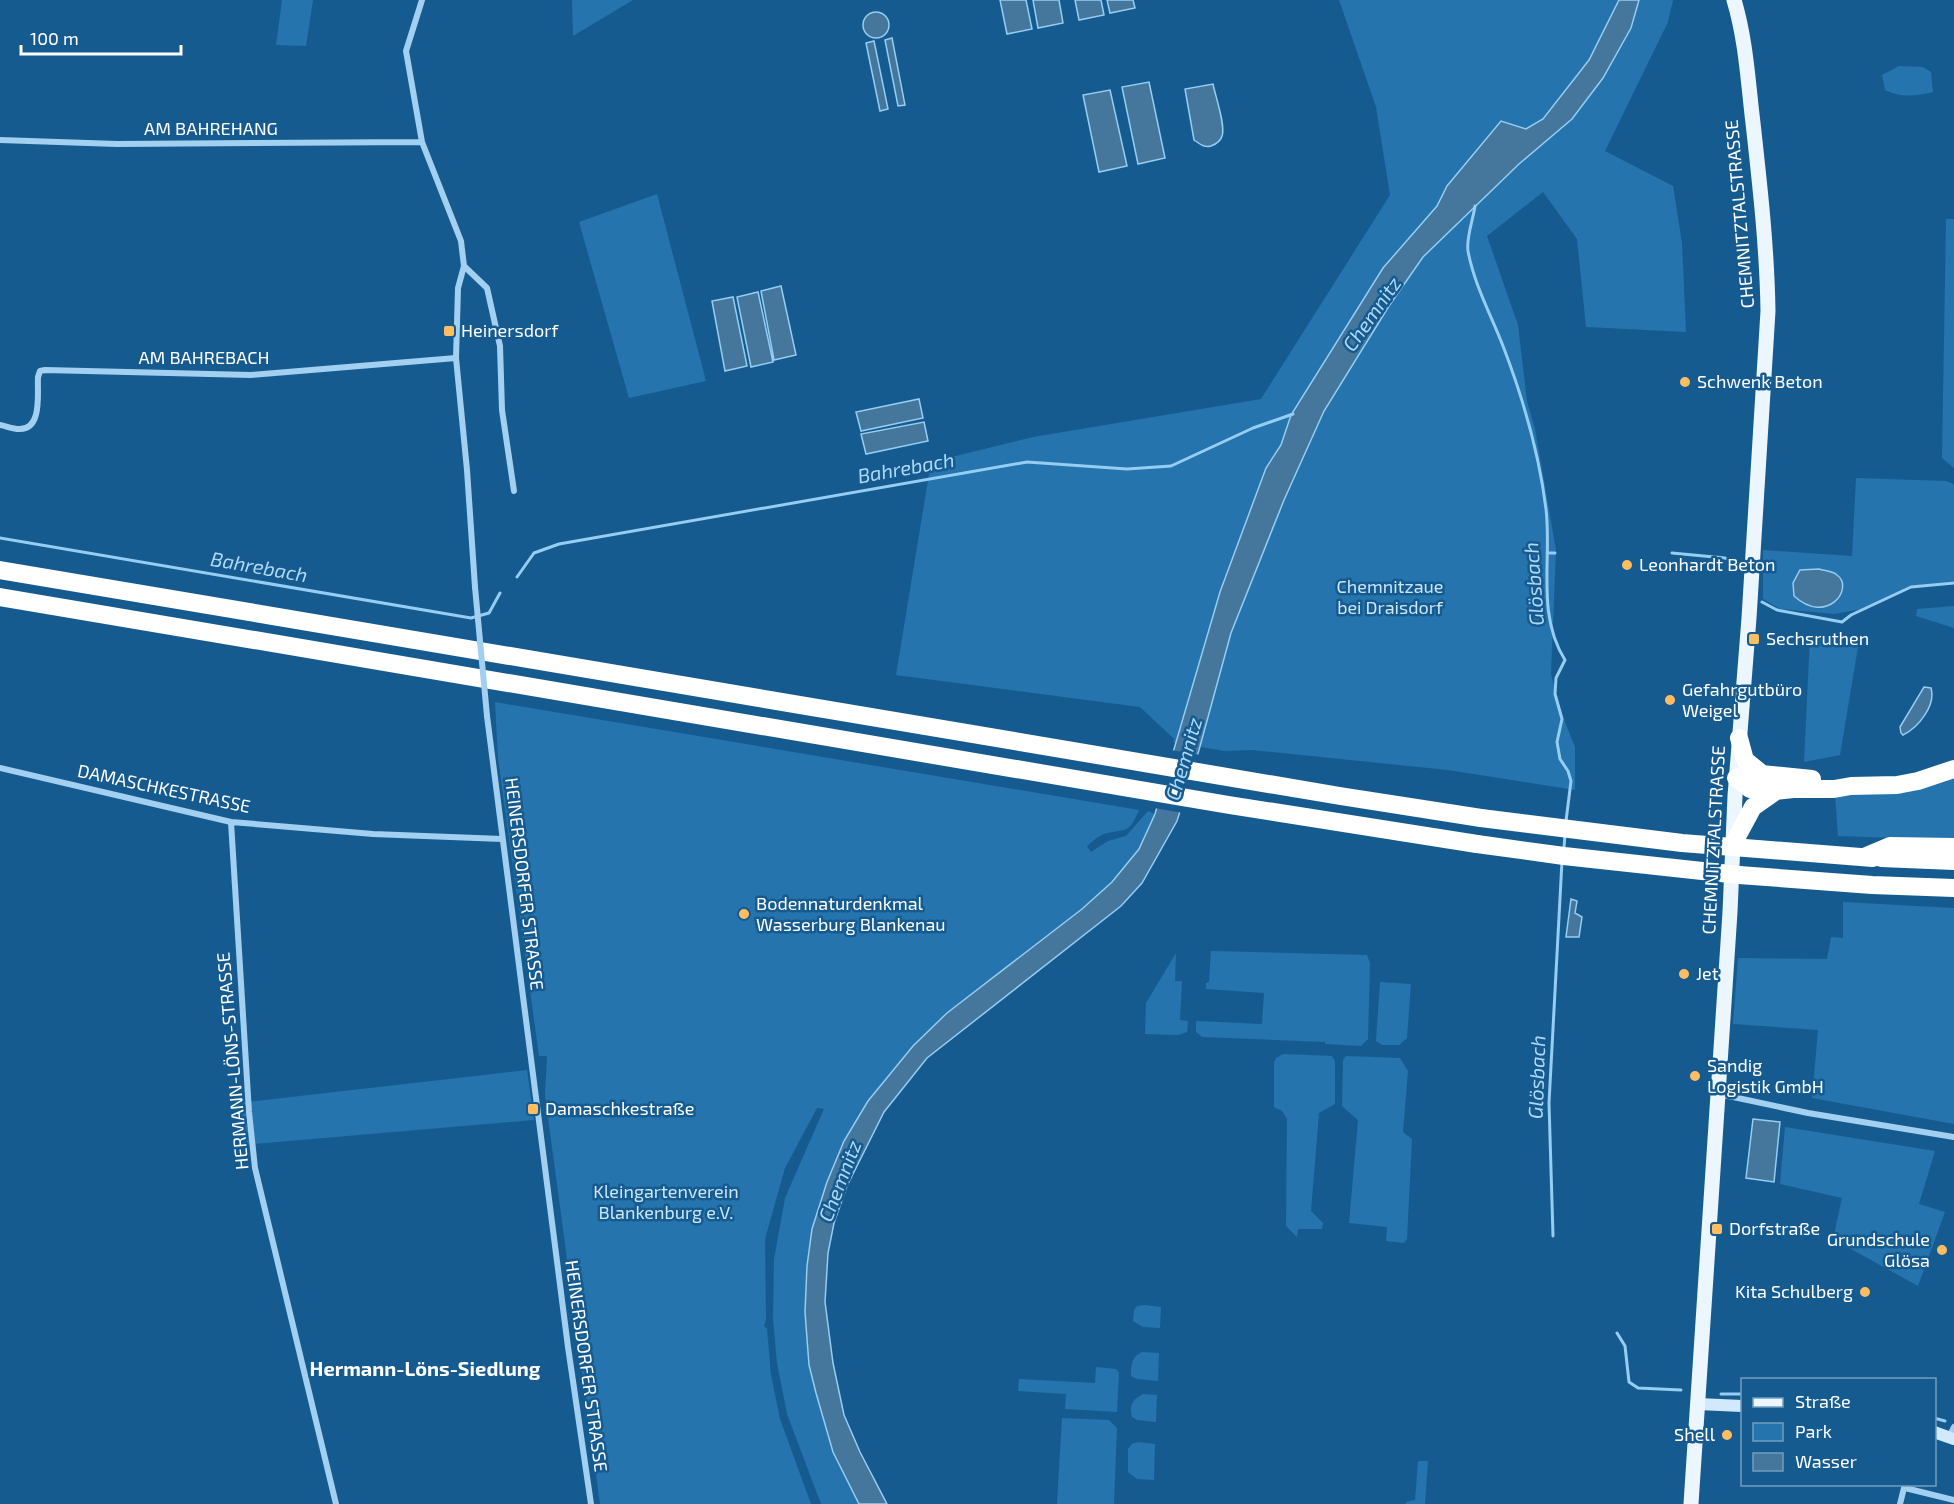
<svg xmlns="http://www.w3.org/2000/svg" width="1954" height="1504" font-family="'Exo 2',sans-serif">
<rect width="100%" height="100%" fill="#165b90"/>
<path fill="#2574ad" d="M 282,0 L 313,0 L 306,46 L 276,45 Z
M 572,0 L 633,0 L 573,36 Z
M 1339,0 L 1673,0 L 1668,22 L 1605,151 L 1673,186 L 1682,243 L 1686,332 L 1586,327 L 1577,239 L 1543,192 L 1487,236 L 1518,325 L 1527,401 L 1535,429 L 1556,550 L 1551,674 L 1561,712 L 1575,747 L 1575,790 L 1448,770 L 1252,750 L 1224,751 L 1173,742 L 1174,739 L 1140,707 L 896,675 L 931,462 L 1033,437 L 1261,399 L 1390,195 L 1376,107 Z
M 1899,66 L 1923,67 L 1931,72 L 1933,92 C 1916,96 1901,98 1885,90 L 1882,75 Z
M 657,194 L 706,381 L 629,398 L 579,222 Z
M 1946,219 L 1954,219 L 1954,468 L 1942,458 Z
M 1856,478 L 1946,481 L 1954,484 L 1954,581 L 1912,586 L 1862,609 L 1834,614 L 1780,609 L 1763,599 L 1763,550 L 1852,556 Z
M 1954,606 L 1954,628 L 1916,616 L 1917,609 Z
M 1810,637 L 1859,641 L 1840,755 L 1804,762 Z
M 495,702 L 1139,810 C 1128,835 1127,828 1104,834 C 1098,836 1092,842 1087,846 L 1091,852 L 1108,841 L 1126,836 L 1148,811 L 1155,814 L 1139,849 L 1112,882 L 1082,909 L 947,1013 L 913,1046 L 868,1101 L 844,1141 L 827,1182 L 807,1266 L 805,1312 L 809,1365 L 833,1452 L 859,1504 L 821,1504 L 787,1414 L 777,1363 L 773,1319 L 774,1259 L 785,1198 L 824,1109 L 817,1108 L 785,1168 L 765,1239 L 766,1319 L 764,1326 L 767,1329 L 771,1375 L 780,1419 L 811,1504 L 600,1504 L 545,1095 L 547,1056 L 539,1056 L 498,758 Z
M 1954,779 L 1954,840 L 1838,836 L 1835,795 C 1876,796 1915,793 1954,779 Z
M 1843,902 L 1954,908 L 1954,1124 L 1812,1098 L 1818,1030 L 1733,1024 L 1738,958 L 1827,959 L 1831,937 L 1843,938 Z
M 1211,951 L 1367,955 L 1370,963 L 1368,1039 L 1361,1046 L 1325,1044 L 1325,1042 L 1202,1037 L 1196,1032 L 1196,1021 L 1262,1024 L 1264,993 L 1206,989 L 1206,983 L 1209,982 Z
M 1176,953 L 1175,981 L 1182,981 L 1180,1020 L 1188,1021 L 1187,1032 L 1178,1035 L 1145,1034 L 1146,1003 Z
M 1380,982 L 1411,984 L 1407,1038 L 1399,1045 L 1382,1045 L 1376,1041 Z
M 1283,1054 L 1332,1056 L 1335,1061 L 1335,1104 L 1319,1113 L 1311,1211 L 1323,1223 L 1322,1229 L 1298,1229 L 1297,1237 L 1286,1226 L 1287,1119 L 1282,1111 L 1274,1107 L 1274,1062 L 1276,1058 Z
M 1346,1056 L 1400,1058 L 1408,1071 L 1403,1132 L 1412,1139 L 1407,1239 L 1404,1243 L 1386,1241 L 1387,1227 L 1349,1223 L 1358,1120 L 1342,1106 L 1343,1060 Z
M 527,1070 L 534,1120 L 243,1145 L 238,1103 Z
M 1785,1127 L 1935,1151 L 1919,1204 L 1945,1212 L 1918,1286 L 1833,1239 L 1842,1198 L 1780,1184 Z
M 1145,1305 L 1161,1307 L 1160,1328 L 1143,1327 L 1133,1321 L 1134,1310 L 1137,1306 Z
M 1142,1352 L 1159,1353 L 1158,1381 L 1137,1379 L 1131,1376 C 1131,1365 1131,1357 1142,1352 Z
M 1096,1367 L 1116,1369 L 1119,1373 L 1117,1412 L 1065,1409 L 1066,1394 L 1018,1391 L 1019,1379 L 1095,1383 Z
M 1143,1394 L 1157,1395 L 1156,1422 L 1137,1420 L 1132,1417 C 1129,1405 1132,1400 1143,1394 Z
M 1062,1418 L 1109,1420 L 1117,1428 L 1114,1504 L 1057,1504 Z
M 1138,1442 L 1155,1444 L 1154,1480 L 1137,1479 L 1128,1472 L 1128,1449 L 1132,1444 Z
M 1418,1461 L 1428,1461 L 1425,1504 L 1406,1504 L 1406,1502 L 1415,1500 Z"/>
<path fill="#45769c" stroke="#95cdf3" stroke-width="1.5" d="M 1000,0 L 1026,0 L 1032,29 L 1007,34 Z
M 1033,0 L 1059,0 L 1063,23 L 1038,28 Z
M 1075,0 L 1101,0 L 1104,15 L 1079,20 Z
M 1107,0 L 1133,0 L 1135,8 L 1110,13 Z
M 1619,0 L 1639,0 L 1631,28 L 1603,78 L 1572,119 L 1519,164 L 1423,257 L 1389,306 L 1324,411 L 1284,500 L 1231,633 L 1199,750 L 1177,821 L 1142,883 L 1121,906 L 927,1058 L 884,1112 L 847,1186 L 834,1223 L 828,1253 L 825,1302 L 833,1363 L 844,1415 L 860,1452 L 887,1504 L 859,1504 L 833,1452 L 816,1393 L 809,1365 L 805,1312 L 807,1266 L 812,1229 L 827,1182 L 844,1141 L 868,1101 L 913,1046 L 947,1013 L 1082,909 L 1112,882 L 1139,849 L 1155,814 L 1220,592 L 1266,468 L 1281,445 L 1291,415 L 1383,268 L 1437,206 L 1447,186 L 1501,121 L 1526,129 L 1543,119 L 1589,60 Z
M863 25a13 13 0 1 1 26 0a13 13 0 1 1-26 0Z
M 892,38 L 905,105 L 898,106 L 885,40 Z
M 874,41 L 888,109 L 880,111 L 866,43 Z
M 1149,82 L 1165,158 L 1138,164 L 1122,87 Z
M 1213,84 C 1215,95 1226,126 1222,136 C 1221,141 1216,144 1211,146 C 1204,148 1200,144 1194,140 L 1185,89 Z
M 1110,90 L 1127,166 L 1099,172 L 1083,95 Z
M 781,286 L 796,355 L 774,360 L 761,291 Z
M 758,292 L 773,362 L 751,367 L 737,297 Z
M 733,297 L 747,366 L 725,371 L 712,301 Z
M 919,399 L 923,418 L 861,431 L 856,412 Z
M 924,422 L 928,441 L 866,454 L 861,434 Z
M 1819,569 C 1825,571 1833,571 1837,575 C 1855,588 1827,626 1794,596 L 1793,583 L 1800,570 Z
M 1924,687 L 1931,688 C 1936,705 1919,727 1903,735 L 1901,733 L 1900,727 Z
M 1571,899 L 1577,901 L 1575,913 L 1582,917 L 1579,937 L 1566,937 Z
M 1753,1119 L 1780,1122 L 1774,1182 L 1746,1178 Z"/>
<path fill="#165b90" d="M 1171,750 L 1201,755 L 1183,813 L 1154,808 Z"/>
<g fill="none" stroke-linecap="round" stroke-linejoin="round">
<path stroke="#95cdf3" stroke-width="3" d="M 1475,206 C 1473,220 1466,238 1468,251 C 1474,284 1491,315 1503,346 C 1523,398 1539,453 1546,509 C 1552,559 1536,614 1565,660 L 1556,678 L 1555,694 L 1562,719 L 1557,742 L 1560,759 L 1568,771 L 1571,781 L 1566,821
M 0,538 L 471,618 L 489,613 L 500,593
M 1547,553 L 1555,553
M 1672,553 L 1725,558 L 1735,563
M 517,577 L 534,553 L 559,544 L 1027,462 L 1127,469 L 1171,466 L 1253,428 L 1293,414
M 1762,602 L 1777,610 L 1842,622 L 1851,615 L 1911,587 L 1954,583
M 1564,848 L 1565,834
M 1553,1236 L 1549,1103 L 1562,861
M 1617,1333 L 1625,1346 L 1629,1382 L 1638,1388 L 1681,1390
M 1721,1394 L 1742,1394
M 1934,1418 L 1945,1421"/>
<path stroke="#a3d0f0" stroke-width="6" d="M 422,0 L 406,51 L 422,142 L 461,241 L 464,266 L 458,288 L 456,358 L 467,470 L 475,587
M 0,140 L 117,144 L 422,142
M 464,266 L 487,288 L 500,346 L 502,410 L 514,491
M 0,425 C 6,426 13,429 19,429 C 43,430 37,392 38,377 L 40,371 L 45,370 L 251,375 L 456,358
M 487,716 L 568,1347 L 591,1504
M 0,768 L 231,822 L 373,834 L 502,839
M 231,822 L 249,1112 L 255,1168 L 336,1504
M 1719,1094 L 1808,1113 L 1954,1137
M 1949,1437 L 1954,1427
M 1905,1488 L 1954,1500
M 1900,1504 L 1905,1484"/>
<path stroke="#d1e9fb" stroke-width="12" d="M 1698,1404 L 1742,1406
M 1934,1432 L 1954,1439"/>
<path stroke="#ecf6ff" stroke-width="15" d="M 1691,1504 L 1730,912 L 1735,796 L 1749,618 L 1768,311 C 1767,248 1760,186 1753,123 C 1748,82 1746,40 1734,0"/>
<path stroke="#fff" stroke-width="18" d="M 0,570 L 1340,796 L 1481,818
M 0,597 L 1229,805 L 1477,844
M 1739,738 L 1745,760 L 1761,773
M 1776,791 L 1750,789 L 1736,778 L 1751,773 L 1812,779
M 1732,846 L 1753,807 L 1776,791 L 1793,789 L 1834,789 L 1851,786 L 1897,785 L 1918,781 L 1954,769
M 1864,857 L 1890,846 L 1954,847
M 1881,858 L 1954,861
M 1739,875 L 1872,885 L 1954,888"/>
<path stroke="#a3d0f0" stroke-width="6" d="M 475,587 L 487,716"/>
<path stroke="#fff" stroke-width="18" d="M 1481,818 L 1682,843 L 1873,858
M 1477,844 L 1564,856 L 1739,875"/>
</g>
<g fill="#ffbd62" stroke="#165b90" stroke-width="2">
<rect x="443" y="325" width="12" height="12" rx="3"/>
<circle cx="1685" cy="382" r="6"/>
<circle cx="1627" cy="565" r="6"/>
<rect x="1748" y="633" width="12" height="12" rx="3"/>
<circle cx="1670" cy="700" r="6"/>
<circle cx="744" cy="914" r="6"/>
<circle cx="1684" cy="974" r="6"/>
<circle cx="1695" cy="1076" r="6"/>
<rect x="527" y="1103" width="12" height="12" rx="3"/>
<rect x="1711" y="1223" width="12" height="12" rx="3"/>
<circle cx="1942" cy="1250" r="6"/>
<circle cx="1865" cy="1292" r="6"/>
<circle cx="1727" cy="1435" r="6"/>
</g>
<g text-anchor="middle" stroke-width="5" stroke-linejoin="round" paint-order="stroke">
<g font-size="18" fill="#fff" stroke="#165b90">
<text x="211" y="135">AM BAHREHANG</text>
<text transform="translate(1740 214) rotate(-95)" y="6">CHEMNITZTALSTRASSE</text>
<text x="204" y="364">AM BAHREBACH</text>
<text transform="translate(164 789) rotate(12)" y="6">DAMASCHKESTRASSE</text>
<text transform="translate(1714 840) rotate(-87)" y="6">CHEMNITZTALSTRASSE</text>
<text transform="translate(524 884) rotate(83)" y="6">HEINERSDORFER STRASSE</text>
<text transform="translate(233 1061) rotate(-95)" y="6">HERMANN-LÖNS-STRASSE</text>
<text transform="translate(586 1366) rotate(82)" y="6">HEINERSDORFER STRASSE</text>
</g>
<g font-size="18" fill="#fff" stroke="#165b90" text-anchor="start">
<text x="461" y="337">Heinersdorf</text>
<text x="1697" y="388">Schwenk Beton</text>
<text x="1639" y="571">Leonhardt Beton</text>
<text x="1766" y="645">Sechsruthen</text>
<text x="1682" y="696">Gefahrgutbüro<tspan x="1682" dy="21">Weigel</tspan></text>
<text x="756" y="910">Bodennaturdenkmal<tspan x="756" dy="21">Wasserburg Blankenau</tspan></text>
<text x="1696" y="980">Jet</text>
<text x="1707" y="1072">Sandig<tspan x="1707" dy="21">Logistik GmbH</tspan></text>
<text x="545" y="1115">Damaschkestraße</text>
<text x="1729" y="1235">Dorfstraße</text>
<text x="1930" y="1246" text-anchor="end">Grundschule<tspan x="1930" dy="21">Glösa</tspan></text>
<text x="1853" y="1298" text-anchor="end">Kita Schulberg</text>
<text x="1715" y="1441" text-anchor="end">Shell</text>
</g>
<g font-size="18" fill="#cae7fb" stroke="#165b90">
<text x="1390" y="593">Chemnitzaue<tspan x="1390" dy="21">bei Draisdorf</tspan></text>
<text x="666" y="1198">Kleingartenverein<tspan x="666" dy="21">Blankenburg e.V.</tspan></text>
</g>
<g font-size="20" font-style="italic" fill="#afd9f7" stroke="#165b90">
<text transform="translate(1372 314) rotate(-55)" y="7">Chemnitz</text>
<text transform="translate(906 468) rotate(-10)" y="7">Bahrebach</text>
<text transform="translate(259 567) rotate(10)" y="7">Bahrebach</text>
<text transform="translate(1534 584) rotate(-94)" y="7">Glösbach</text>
<text transform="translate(1184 759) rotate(-74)" y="7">Chemnitz</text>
<text transform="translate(1537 1077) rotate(-88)" y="7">Glösbach</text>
<text transform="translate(840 1181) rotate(-69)" y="7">Chemnitz</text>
</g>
<g font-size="20" font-weight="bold" fill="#fff" stroke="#165b90">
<text x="425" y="1376">Hermann-Löns-Siedlung</text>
</g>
</g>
<rect x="1741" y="1378" width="195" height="108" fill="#165b90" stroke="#739dbc" stroke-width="1.5"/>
<rect x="1753" y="1398" width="30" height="9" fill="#ecf6ff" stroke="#739dbc" stroke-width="1.5"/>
<text x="1795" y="1408" font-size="18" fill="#ffffff">Straße</text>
<rect x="1753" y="1423" width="30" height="18" fill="#2574ad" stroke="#739dbc" stroke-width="1.5"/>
<text x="1795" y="1438" font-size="18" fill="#ffffff">Park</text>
<rect x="1753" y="1453" width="30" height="18" fill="#45769c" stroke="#739dbc" stroke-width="1.5"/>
<text x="1795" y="1468" font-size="18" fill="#ffffff">Wasser</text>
<path d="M21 45v9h160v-9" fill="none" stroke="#ffffff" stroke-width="3"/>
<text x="30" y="45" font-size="18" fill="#ffffff" stroke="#165b90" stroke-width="4.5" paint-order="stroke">100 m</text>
</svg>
